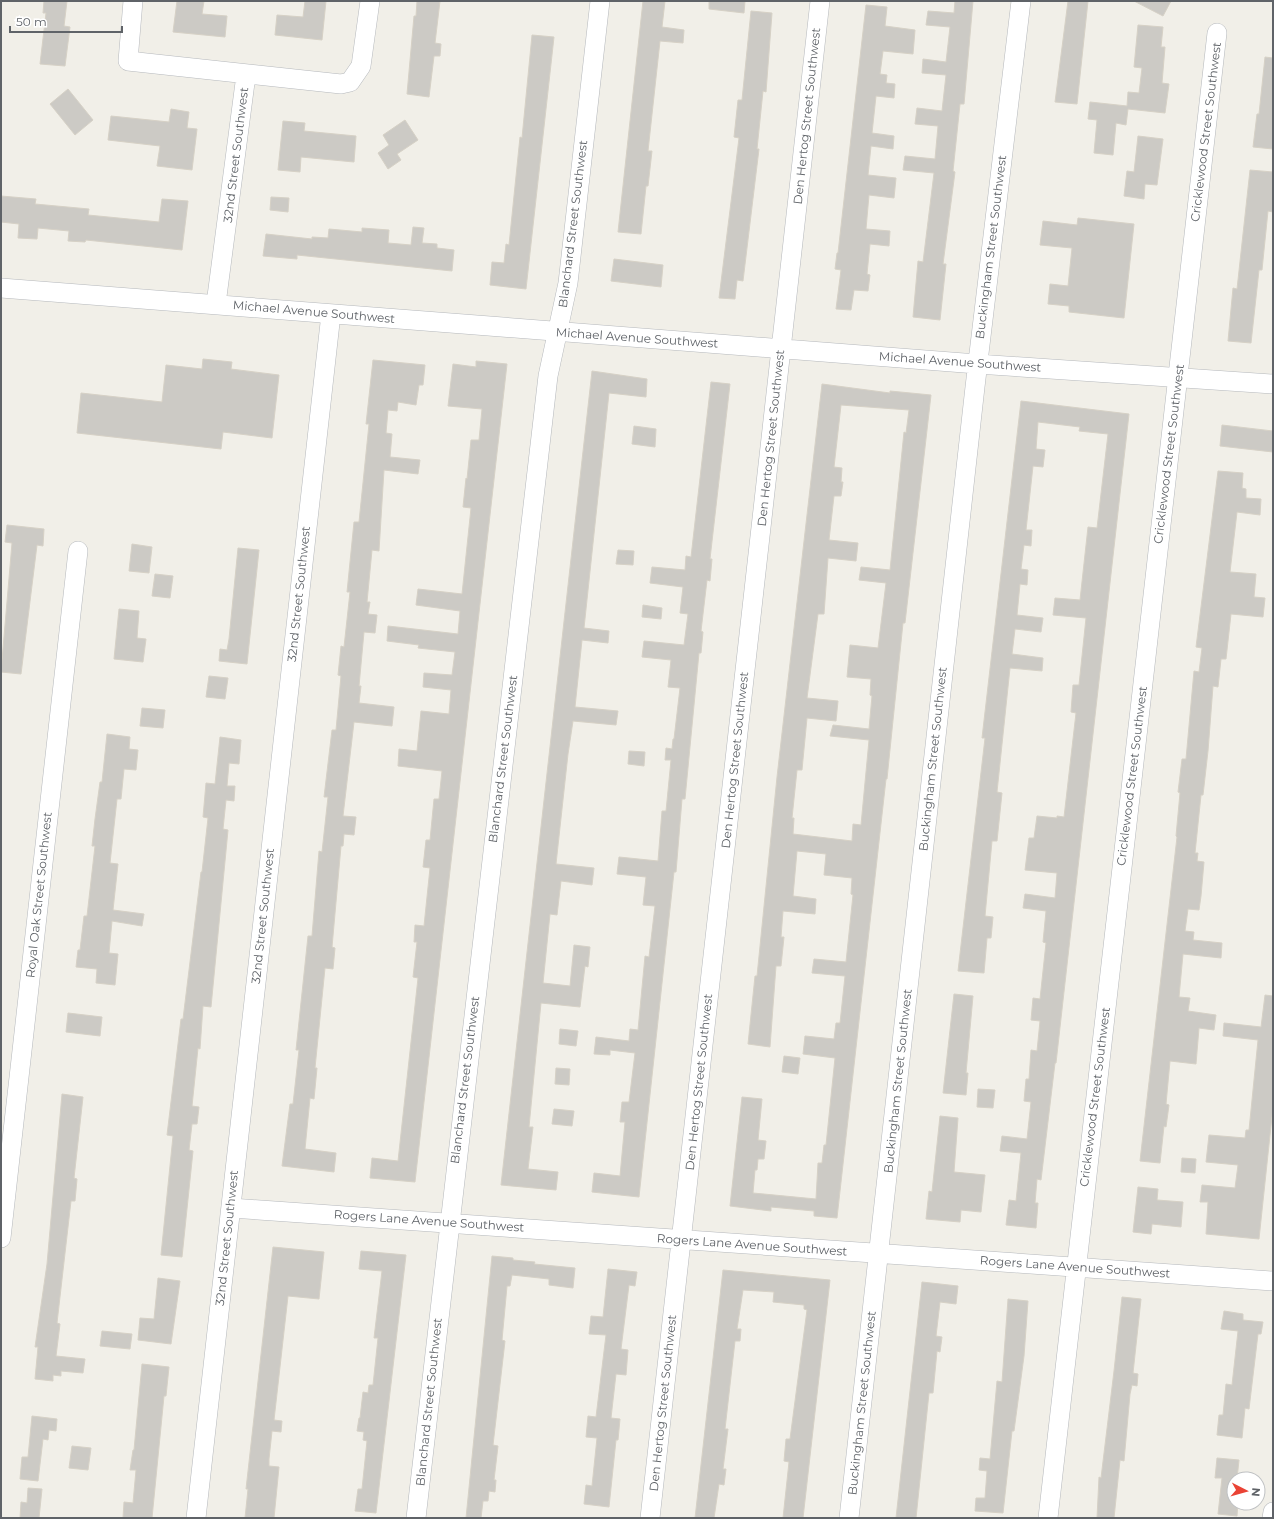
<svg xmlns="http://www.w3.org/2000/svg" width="1274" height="1519" font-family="Montserrat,sans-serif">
<rect width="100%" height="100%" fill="#f1efe8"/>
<path fill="#cccac5" stroke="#d6d1c6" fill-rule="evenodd" d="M 44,1 L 67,1 L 64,26 L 70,27 L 65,66 L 40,64 L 46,13 L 43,13 Z
M 177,1 L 204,1 L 202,14 L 227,16 L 225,37 L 173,32 Z
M 305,1 L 326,1 L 322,40 L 275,35 L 277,15 L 303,17 Z
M 417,1 L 440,1 L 435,43 L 441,44 L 440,56 L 434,56 L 429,97 L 407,94 L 414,16 L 416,16 Z
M 643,1 L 665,1 L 662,27 L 684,30 L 683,43 L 660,41 L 648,151 L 652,151 L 648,186 L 646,186 L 641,234 L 618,232 Z
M 709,1 L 745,1 L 744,13 L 709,9 Z
M 955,1 L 973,1 L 964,104 L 960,104 L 953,171 L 955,172 L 943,264 L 946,264 L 940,320 L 913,317 L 918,261 L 923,262 L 934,173 L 903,170 L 905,156 L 935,159 L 938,126 L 915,124 L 917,108 L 942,111 L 946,75 L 922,73 L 923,59 L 946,62 L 950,27 L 926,25 L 928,11 L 954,13 Z
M 1068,1 L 1088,1 L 1077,104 L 1055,102 Z
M 1134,1 L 1171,1 L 1163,16 Z
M 866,5 L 887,7 L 885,26 L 915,30 L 913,54 L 883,51 L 880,74 L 887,75 L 886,83 L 895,84 L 894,98 L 876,96 L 872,133 L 894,136 L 893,149 L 871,146 L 868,175 L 896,178 L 894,198 L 869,195 L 866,229 L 890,231 L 889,246 L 870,244 L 867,274 L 870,275 L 868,291 L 854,290 L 851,310 L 836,309 L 841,270 L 835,269 L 837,253 L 838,253 Z
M 751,11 L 772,13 L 766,92 L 763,91 L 757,149 L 759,149 L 743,281 L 737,280 L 735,299 L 719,298 L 739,138 L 734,137 L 738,100 L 742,100 Z
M 1138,25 L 1163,27 L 1161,47 L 1165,47 L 1162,83 L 1169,84 L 1165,113 L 1128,109 L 1126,125 L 1116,123 L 1113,155 L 1094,153 L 1097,120 L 1088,119 L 1090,102 L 1127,106 L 1128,92 L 1139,93 L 1142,68 L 1134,67 Z
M 532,35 L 554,37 L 526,289 L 490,285 L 492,262 L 504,263 L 506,244 L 509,245 L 520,137 L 522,138 Z
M 1265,57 L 1273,58 L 1273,149 L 1253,147 L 1257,114 L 1259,114 Z
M 68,89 L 93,120 L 75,135 L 50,104 Z
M 171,109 L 189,112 L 187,128 L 197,129 L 192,170 L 157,166 L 160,146 L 108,140 L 111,116 L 169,122 Z
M 405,120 L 418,140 L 397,154 L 401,160 L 388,169 L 378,153 L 389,145 L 383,135 Z
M 283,121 L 305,123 L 304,131 L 356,136 L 354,162 L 301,157 L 300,172 L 278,170 Z
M 1138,136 L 1163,139 L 1157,185 L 1145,184 L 1144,199 L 1124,196 L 1127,171 L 1134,172 Z
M 1250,170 L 1273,172 L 1273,212 L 1268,211 L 1262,270 L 1259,270 L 1251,343 L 1228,341 L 1233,288 L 1237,289 Z
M 1,196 L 36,199 L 35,204 L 89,209 L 88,215 L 159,222 L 162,199 L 188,201 L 182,250 L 86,240 L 85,242 L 68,241 L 69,231 L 38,228 L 37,239 L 18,238 L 19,224 L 1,222 Z
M 271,197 L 289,198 L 288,212 L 270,210 Z
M 1078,218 L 1134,224 L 1124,318 L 1069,312 L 1069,306 L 1048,304 L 1050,284 L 1068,286 L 1072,248 L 1040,245 L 1043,221 L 1077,225 Z
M 413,227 L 424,228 L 422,243 L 437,244 L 437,248 L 454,250 L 452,271 L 297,255 L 297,259 L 263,256 L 266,234 L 312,239 L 312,237 L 328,238 L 329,229 L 362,232 L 362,228 L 389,230 L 388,243 L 411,245 Z
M 614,259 L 663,265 L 661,287 L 611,281 Z
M 203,359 L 232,362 L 231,369 L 279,375 L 272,438 L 223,432 L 221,449 L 77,433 L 81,393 L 162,402 L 166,365 L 202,369 Z
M 373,360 L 425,365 L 423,385 L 419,385 L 416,405 L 398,402 L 397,411 L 388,410 L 386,433 L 392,434 L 390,457 L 420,460 L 418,474 L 384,470 L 379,551 L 372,550 L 367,602 L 370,602 L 368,614 L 377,615 L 375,633 L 364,632 L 359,686 L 361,686 L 359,703 L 394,707 L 392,726 L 354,722 L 343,816 L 356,817 L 354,835 L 344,834 L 343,846 L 341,846 L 332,947 L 335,948 L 333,969 L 325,968 L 315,1068 L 317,1068 L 314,1099 L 310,1098 L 305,1149 L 336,1153 L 334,1172 L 282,1166 L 290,1104 L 293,1104 L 299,1050 L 296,1050 L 308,936 L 312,936 L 319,851 L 322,852 L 328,797 L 324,797 L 332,730 L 336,730 L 341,676 L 338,675 L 341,646 L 344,647 L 350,592 L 347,592 L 354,522 L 359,522 L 369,424 L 366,424 Z
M 476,361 L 507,364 L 415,1182 L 370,1178 L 372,1158 L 398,1161 L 418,978 L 413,977 L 417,942 L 414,942 L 415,925 L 424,926 L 430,868 L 423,867 L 426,840 L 430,840 L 434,799 L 439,799 L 442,771 L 398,766 L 399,749 L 417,751 L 421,711 L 449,714 L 451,690 L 423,687 L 424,673 L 452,675 L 455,652 L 418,648 L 419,645 L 387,641 L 388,626 L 458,634 L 460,611 L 416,605 L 418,589 L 462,594 L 471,508 L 463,507 L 466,478 L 467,479 L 471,440 L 479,440 L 482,409 L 448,406 L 453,364 L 476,367 Z
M 592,371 L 647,379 L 646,397 L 609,393 L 584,628 L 609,631 L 608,643 L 582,640 L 575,707 L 618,711 L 616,725 L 573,721 L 568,754 L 556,864 L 594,868 L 592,885 L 561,881 L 557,915 L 550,914 L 543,983 L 570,986 L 574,945 L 590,947 L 588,967 L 585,966 L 580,1007 L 541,1003 L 529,1127 L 533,1127 L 528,1169 L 558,1172 L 556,1190 L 501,1185 Z
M 711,382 L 730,384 L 710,559 L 712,559 L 710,581 L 707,580 L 701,631 L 703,632 L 701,653 L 699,653 L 685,799 L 682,799 L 676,872 L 674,872 L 639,1197 L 592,1192 L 594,1173 L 620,1176 L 625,1122 L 620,1122 L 622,1102 L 629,1102 L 635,1053 L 610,1050 L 610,1055 L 594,1054 L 596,1037 L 629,1041 L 630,1029 L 638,1030 L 645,956 L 649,957 L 655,906 L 643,905 L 646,877 L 617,874 L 619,857 L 658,861 L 662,811 L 666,811 L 671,760 L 665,760 L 666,748 L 672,749 L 673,739 L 674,739 L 680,688 L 668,687 L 671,660 L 642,657 L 644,641 L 684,645 L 688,614 L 680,613 L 683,587 L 650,583 L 652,567 L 685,570 L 686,556 L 691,557 Z
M 822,384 L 890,393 L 890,391 L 931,395 L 905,623 L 903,623 L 887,779 L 886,779 L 837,1218 L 814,1216 L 814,1211 L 771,1207 L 771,1211 L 730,1206 L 742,1097 L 762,1099 L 758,1140 L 766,1141 L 764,1159 L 758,1159 L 757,1170 L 755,1170 L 753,1193 L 816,1199 L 818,1163 L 822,1163 L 824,1145 L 826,1145 L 835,1058 L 803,1054 L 805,1036 L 834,1039 L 836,1023 L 840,1023 L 845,976 L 812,973 L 814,959 L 846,962 L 853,895 L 851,894 L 852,878 L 824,875 L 826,854 L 797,851 L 793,896 L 816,899 L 815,914 L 783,911 L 781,937 L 784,937 L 781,966 L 776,966 L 770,1047 L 748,1044 L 755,976 L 757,976 L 777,777 ZM 841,405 L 909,410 L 906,433 L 904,432 L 890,570 L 861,567 L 859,580 L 886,583 L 878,648 L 850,645 L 847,677 L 871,679 L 870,695 L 872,696 L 869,729 L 833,725 L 830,736 L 869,740 L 861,825 L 853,824 L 852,841 L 793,834 L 794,818 L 792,818 L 797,770 L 802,770 L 807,718 L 836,721 L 838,701 L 807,698 L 818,614 L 824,614 L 828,558 L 856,561 L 858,543 L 829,540 L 834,496 L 841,496 L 843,482 L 841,482 L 842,468 L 834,467 Z
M 1021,401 L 1129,414 L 1056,1063 L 1055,1063 L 1041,1180 L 1037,1179 L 1035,1203 L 1038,1203 L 1036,1228 L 1006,1225 L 1009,1200 L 1016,1201 L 1021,1153 L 1000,1151 L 1002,1136 L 1027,1139 L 1031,1102 L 1024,1101 L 1026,1079 L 1029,1079 L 1031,1050 L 1037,1051 L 1040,1021 L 1031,1020 L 1033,998 L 1040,999 L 1046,943 L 1043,942 L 1046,911 L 1023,908 L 1025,894 L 1055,898 L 1057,873 L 1025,870 L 1029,838 L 1034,838 L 1037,816 L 1057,818 L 1057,816 L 1064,817 L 1076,713 L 1071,712 L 1073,685 L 1079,685 L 1086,618 L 1053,615 L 1055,598 L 1080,600 L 1088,527 L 1097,528 L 1108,434 L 1079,431 L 1080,427 L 1038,422 L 1036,449 L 1045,450 L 1043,467 L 1033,466 L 1026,530 L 1032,530 L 1031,546 L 1024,545 L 1021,569 L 1028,570 L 1027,585 L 1020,584 L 1017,615 L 1043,618 L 1041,632 L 1015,629 L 1012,654 L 1043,658 L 1042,671 L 1010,668 L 997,792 L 1002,793 L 997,841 L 992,841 L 985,916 L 993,917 L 991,938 L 987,938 L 984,973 L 958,971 L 985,738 L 982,738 L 985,712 Z
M 1222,425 L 1273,431 L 1273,452 L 1220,446 Z
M 634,426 L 656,429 L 655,447 L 632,444 Z
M 1218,471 L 1243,473 L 1242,488 L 1246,489 L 1246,498 L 1261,499 L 1260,515 L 1237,512 L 1230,572 L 1256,574 L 1254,597 L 1265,598 L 1263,617 L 1231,614 L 1226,659 L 1221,659 L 1218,687 L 1213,686 L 1208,751 L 1203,795 L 1201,795 L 1195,853 L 1198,853 L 1197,861 L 1204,862 L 1201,896 L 1199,910 L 1188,909 L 1185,931 L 1194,932 L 1193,940 L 1222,943 L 1221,958 L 1183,954 L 1179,997 L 1190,998 L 1188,1011 L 1216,1015 L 1214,1030 L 1199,1028 L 1196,1064 L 1170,1061 L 1166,1104 L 1169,1105 L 1166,1127 L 1164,1126 L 1160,1163 L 1140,1161 L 1177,837 L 1176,836 L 1180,793 L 1178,792 L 1182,759 L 1186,759 L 1194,671 L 1199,672 L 1202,648 L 1196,647 Z
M 7,525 L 44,529 L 43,546 L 37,545 L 21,674 L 1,672 L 12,543 L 5,542 Z
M 132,544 L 152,547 L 149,573 L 129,571 Z
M 238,548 L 259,550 L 247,664 L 219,661 L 220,649 L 227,650 L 229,639 Z
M 618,550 L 634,551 L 633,565 L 616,564 Z
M 155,574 L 173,576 L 170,598 L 152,596 Z
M 643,605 L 662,608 L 661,619 L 642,617 Z
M 119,609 L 139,611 L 137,638 L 146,639 L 143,662 L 114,659 Z
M 209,676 L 228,678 L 225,699 L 206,697 Z
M 142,708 L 165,710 L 163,728 L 140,726 Z
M 107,734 L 130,737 L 129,749 L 138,750 L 136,770 L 124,769 L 121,799 L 117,799 L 110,863 L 118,864 L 113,910 L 144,914 L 142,926 L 112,921 L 109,953 L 118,954 L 115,985 L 96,983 L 97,969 L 76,967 L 78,950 L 80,950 L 84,916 L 87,916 L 95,846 L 92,846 L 95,819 L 100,782 L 102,782 Z
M 220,737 L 241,740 L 239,764 L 229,763 L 227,786 L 235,786 L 234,801 L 226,800 L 223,829 L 228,830 L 211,1007 L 203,1006 L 200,1049 L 198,1048 L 192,1106 L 199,1107 L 197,1124 L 192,1124 L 189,1150 L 193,1151 L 182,1257 L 161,1255 L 173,1136 L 167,1135 L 181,1019 L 183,1019 L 201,872 L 202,872 L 208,818 L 203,817 L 206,783 L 215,784 Z
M 629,751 L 645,752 L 644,766 L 628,764 Z
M 954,994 L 973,996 L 966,1073 L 968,1073 L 966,1095 L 943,1093 Z
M 1265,995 L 1273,996 L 1273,1107 L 1259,1239 L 1206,1234 L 1208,1202 L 1200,1202 L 1202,1185 L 1235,1188 L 1238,1165 L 1206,1162 L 1209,1135 L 1245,1138 L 1246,1130 L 1249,1130 L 1258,1040 L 1223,1036 L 1224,1023 L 1261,1027 Z
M 68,1013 L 102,1017 L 100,1036 L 66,1032 Z
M 560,1029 L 578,1031 L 576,1046 L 559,1044 Z
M 784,1056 L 800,1058 L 798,1074 L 782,1072 Z
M 556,1068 L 570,1069 L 569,1085 L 555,1084 Z
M 978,1089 L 995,1090 L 993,1108 L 977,1107 Z
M 62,1094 L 83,1097 L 74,1178 L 77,1179 L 75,1201 L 71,1201 L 57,1323 L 60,1324 L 56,1356 L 85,1359 L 83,1373 L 61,1371 L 61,1376 L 53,1375 L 53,1381 L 35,1379 L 38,1347 L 35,1347 L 47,1264 Z
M 554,1109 L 574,1111 L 572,1126 L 552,1124 Z
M 940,1116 L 958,1118 L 954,1172 L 985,1175 L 981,1212 L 961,1210 L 960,1222 L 926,1219 L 929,1191 L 932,1192 Z
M 1182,1158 L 1196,1159 L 1195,1173 L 1181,1172 Z
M 1138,1187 L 1158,1189 L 1157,1200 L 1183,1202 L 1181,1227 L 1152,1224 L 1151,1234 L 1133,1232 Z
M 273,1247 L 324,1252 L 319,1299 L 288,1296 L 274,1420 L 282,1421 L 281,1432 L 272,1431 L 269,1459 L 269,1466 L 279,1467 L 274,1518 L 245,1518 L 248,1489 L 246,1489 Z
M 361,1251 L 406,1255 L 376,1513 L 355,1511 L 358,1489 L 362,1489 L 367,1441 L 363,1440 L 364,1432 L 357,1431 L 359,1418 L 360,1418 L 363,1392 L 368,1393 L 369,1385 L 373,1385 L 378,1338 L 374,1338 L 382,1271 L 359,1269 Z
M 492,1256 L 513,1258 L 513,1260 L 535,1262 L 534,1264 L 575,1268 L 573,1288 L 549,1285 L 549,1279 L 512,1275 L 510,1286 L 507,1286 L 502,1340 L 505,1341 L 493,1445 L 498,1446 L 494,1480 L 496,1480 L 495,1492 L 489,1491 L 488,1501 L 483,1501 L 481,1518 L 466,1518 Z
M 608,1269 L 637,1272 L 635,1286 L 629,1285 L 621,1349 L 628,1350 L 626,1375 L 616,1374 L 611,1418 L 620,1419 L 618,1440 L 616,1440 L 609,1507 L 584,1504 L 586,1485 L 592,1486 L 597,1438 L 586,1437 L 588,1416 L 596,1417 L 606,1335 L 589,1334 L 591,1316 L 603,1317 Z
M 723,1270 L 830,1280 L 803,1518 L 783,1518 L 789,1462 L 784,1461 L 786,1439 L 790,1439 L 807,1310 L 804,1309 L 804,1305 L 773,1302 L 774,1292 L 743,1290 L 737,1329 L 741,1329 L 740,1341 L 735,1341 L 725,1429 L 728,1429 L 723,1469 L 726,1469 L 724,1485 L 719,1484 L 714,1518 L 695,1518 Z
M 158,1278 L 180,1281 L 171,1344 L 138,1340 L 140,1318 L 154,1319 Z
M 922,1282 L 958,1286 L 956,1304 L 940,1302 L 936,1336 L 942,1337 L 940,1352 L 937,1351 L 933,1393 L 929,1393 L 916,1518 L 896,1518 Z
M 1122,1297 L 1141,1299 L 1133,1373 L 1138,1374 L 1137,1386 L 1132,1385 L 1130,1394 L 1124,1461 L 1120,1460 L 1114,1518 L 1097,1518 L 1099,1477 L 1101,1478 L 1114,1371 Z
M 1008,1299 L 1028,1301 L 1024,1356 L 1014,1431 L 1012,1431 L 1003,1513 L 975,1511 L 976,1498 L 985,1498 L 987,1471 L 979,1470 L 980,1458 L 990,1459 L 997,1381 L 1002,1382 Z
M 1224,1311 L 1243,1314 L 1243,1320 L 1263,1322 L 1261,1334 L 1258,1334 L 1249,1409 L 1245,1408 L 1242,1438 L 1217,1435 L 1219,1415 L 1223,1415 L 1226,1384 L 1232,1385 L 1238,1331 L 1221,1329 Z
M 102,1331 L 132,1334 L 130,1349 L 100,1346 Z
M 142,1364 L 169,1367 L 166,1396 L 164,1396 L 152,1518 L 123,1518 L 124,1502 L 133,1503 L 136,1470 L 130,1470 L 133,1450 L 134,1450 Z
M 32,1416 L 57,1419 L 56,1431 L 49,1430 L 48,1440 L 43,1439 L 38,1481 L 20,1479 L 22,1457 L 28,1457 Z
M 72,1446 L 91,1448 L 88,1470 L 69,1468 Z
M 1217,1458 L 1239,1460 L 1237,1479 L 1234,1479 L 1234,1503 L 1238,1503 L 1237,1516 L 1218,1514 L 1222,1478 L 1215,1478 Z
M 28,1488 L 42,1489 L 39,1518 L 20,1518 L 21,1502 L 27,1503 Z"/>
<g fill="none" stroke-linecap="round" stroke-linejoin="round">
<defs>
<path id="minor" d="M 133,1 L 128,61 L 341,84 L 350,82 L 361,66 L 370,1
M 1,288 L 977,364 L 1273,384
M 216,304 L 246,75
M 231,1208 L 1273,1281
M 1,1238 L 78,551
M 196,1518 L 331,314
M 416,1518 L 548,376 L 568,283 L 600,1
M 650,1518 L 820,1
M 849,1518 L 975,387 L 1021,1
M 1048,1518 L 1217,33
M 1272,1518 L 1273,1512"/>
</defs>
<use href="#minor" stroke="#b5b8bc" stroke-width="20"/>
<use href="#minor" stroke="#fff" stroke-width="19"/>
</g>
<g text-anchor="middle" stroke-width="3.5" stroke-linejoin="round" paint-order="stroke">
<g font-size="12" fill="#5f6368" stroke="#fff">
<text transform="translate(807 116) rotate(-84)" y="4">Den Hertog Street Southwest</text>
<text transform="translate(1206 132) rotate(-83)" y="4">Cricklewood Street Southwest</text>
<text transform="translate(236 155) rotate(-83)" y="4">32nd Street Southwest</text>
<text transform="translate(573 224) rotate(-83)" y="4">Blanchard Street Southwest</text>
<text transform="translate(991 247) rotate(-83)" y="4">Buckingham Street Southwest</text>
<text transform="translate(314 312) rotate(5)" y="4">Michael Avenue Southwest</text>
<text transform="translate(637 338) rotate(4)" y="4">Michael Avenue Southwest</text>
<text transform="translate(960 362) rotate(4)" y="4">Michael Avenue Southwest</text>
<text transform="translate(771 438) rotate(-84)" y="4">Den Hertog Street Southwest</text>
<text transform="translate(1169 454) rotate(-83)" y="4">Cricklewood Street Southwest</text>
<text transform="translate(299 594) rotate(-84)" y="4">32nd Street Southwest</text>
<text transform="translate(503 759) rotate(-83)" y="4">Blanchard Street Southwest</text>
<text transform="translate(933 759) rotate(-84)" y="4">Buckingham Street Southwest</text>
<text transform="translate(735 760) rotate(-84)" y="4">Den Hertog Street Southwest</text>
<text transform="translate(1132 776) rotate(-83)" y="4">Cricklewood Street Southwest</text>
<text transform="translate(39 895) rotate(-84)" y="4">Royal Oak Street Southwest</text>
<text transform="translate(263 916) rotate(-84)" y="4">32nd Street Southwest</text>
<text transform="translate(465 1080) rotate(-83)" y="4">Blanchard Street Southwest</text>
<text transform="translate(898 1081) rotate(-84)" y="4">Buckingham Street Southwest</text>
<text transform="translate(699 1082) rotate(-84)" y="4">Den Hertog Street Southwest</text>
<text transform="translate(1095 1097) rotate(-83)" y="4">Cricklewood Street Southwest</text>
<text transform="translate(429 1221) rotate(4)" y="4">Rogers Lane Avenue Southwest</text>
<text transform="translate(227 1238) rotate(-84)" y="4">32nd Street Southwest</text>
<text transform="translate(752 1245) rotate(4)" y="4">Rogers Lane Avenue Southwest</text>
<text transform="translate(1075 1267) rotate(4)" y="4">Rogers Lane Avenue Southwest</text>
<text transform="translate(429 1402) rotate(-84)" y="4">Blanchard Street Southwest</text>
<text transform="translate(663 1403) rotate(-84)" y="4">Den Hertog Street Southwest</text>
<text transform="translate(862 1403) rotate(-84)" y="4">Buckingham Street Southwest</text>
</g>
</g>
<rect width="1274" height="1519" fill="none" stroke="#5f6368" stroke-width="4"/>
<g transform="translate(1246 1491) rotate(96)"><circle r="19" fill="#ffffff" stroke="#bfc1c3"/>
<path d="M0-3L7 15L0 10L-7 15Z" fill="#ea4335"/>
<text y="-6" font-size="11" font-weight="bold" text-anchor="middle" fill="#5f6368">N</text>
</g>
<path d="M10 26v6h112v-6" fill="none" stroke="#5f6368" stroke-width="2"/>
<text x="16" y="26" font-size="12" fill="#5f6368" stroke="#ffffff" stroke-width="3" paint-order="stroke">50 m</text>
</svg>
